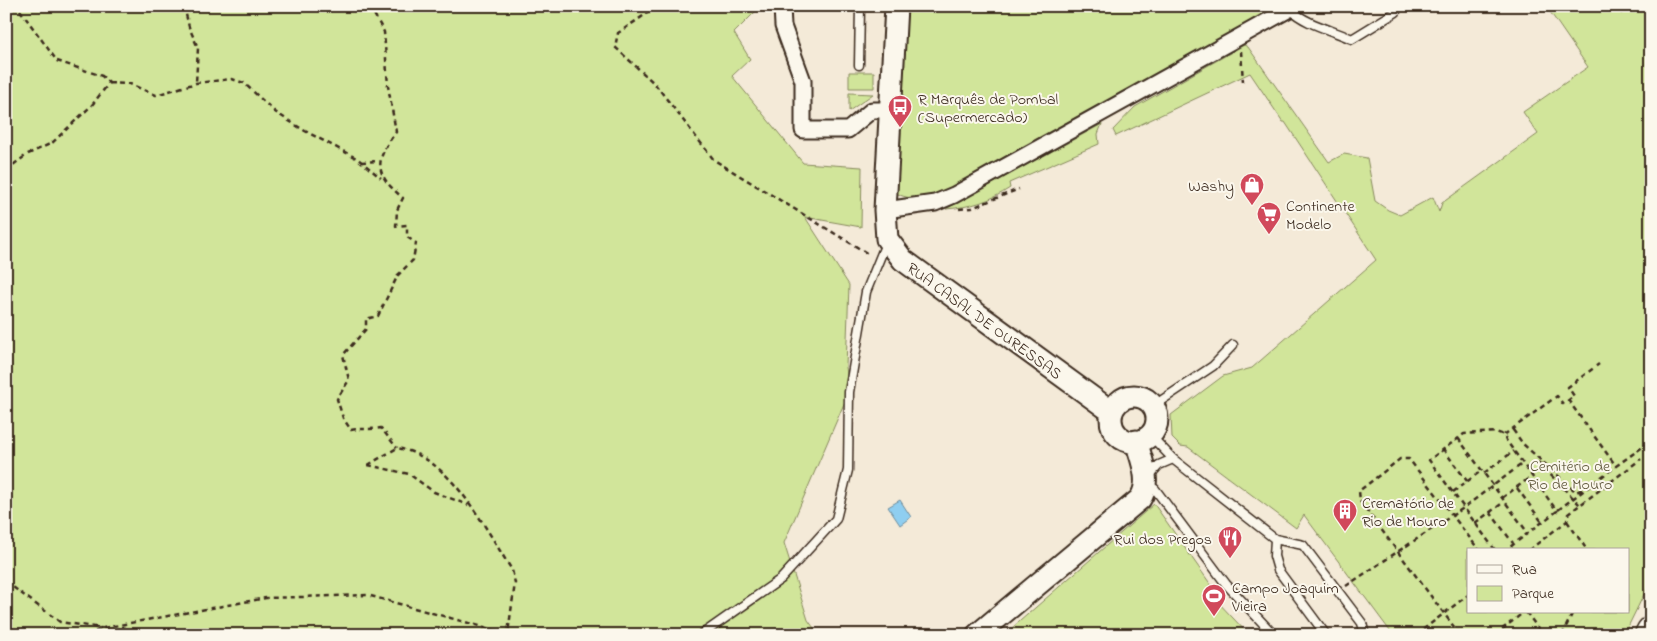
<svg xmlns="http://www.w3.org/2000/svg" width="1657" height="641" font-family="'Indie Flower',sans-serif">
<rect width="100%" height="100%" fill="#f4ead8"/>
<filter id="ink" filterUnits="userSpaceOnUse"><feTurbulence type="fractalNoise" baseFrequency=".02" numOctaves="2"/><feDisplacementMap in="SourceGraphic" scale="10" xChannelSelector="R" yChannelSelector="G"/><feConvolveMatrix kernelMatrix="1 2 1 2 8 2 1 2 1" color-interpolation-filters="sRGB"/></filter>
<g filter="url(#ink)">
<path fill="#d1e59a" stroke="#86885c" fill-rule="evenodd" d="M 6,6 L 761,6 L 734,33 L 750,59 L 732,76 L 803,163 L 862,167 L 861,227 L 805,217 L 849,285 L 846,367 L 849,392 L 784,543 L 808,620 L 819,635 L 6,635 Z
M 907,6 L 1286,6 L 945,195 L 920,201 C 912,197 902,198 895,192 Z
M 1546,6 L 1617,6 L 1621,14 L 1632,6 L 1651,6 L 1651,580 L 1624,635 L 1393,635 L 1304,515 L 1296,528 L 1188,447 L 1180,446 L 1172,438 L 1171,415 L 1223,376 L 1252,368 L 1376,260 L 1285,122 L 1283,122 L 1250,73 L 1116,136 L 1113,130 L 1135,107 L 1244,45 L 1248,47 L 1329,162 L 1344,154 L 1367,158 L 1375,201 L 1388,210 L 1400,215 L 1433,197 L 1439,212 L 1442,203 L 1538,134 L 1523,112 L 1588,67 ZM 1468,550 L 1628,550 L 1628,612 L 1468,612 Z
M 849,72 L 874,72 L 874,88 L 849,88 Z
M 849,93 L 873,94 L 849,111 Z
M 1102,124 L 1098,134 L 1099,144 L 1009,183 L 1010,188 C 990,201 971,207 946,209 Z
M 1154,504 L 1216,592 L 1216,600 L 1249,635 L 1004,635 Z"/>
<path fill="#8fcef0" stroke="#6d8c9c" d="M 900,500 L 911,517 L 900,525 L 888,507 Z"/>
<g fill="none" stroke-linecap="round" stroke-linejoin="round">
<defs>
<path id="lane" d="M 1290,9 C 1305,24 1332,30 1352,39 L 1396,12 L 1396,6
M 859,65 L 860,6
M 1153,406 L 1213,366 L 1233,345
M 1150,435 L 1173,459 L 1275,539 L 1303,545 L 1362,623 L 1365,635
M 1149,476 L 1159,465 L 1173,459
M 1148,485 L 1155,489 L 1226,584 L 1274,635
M 1275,539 L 1274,556 L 1278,570 L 1326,635
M 701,635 L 781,579 L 836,519 L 848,470 L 849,392 L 866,292 L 886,243"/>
<path id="street" d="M 782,6 L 783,26 L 803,81 L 803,130 L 848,130 L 872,110 L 890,110
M 885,210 L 935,203 L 954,195 L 1295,6"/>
<path id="secondary" d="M 896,6 L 885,210 L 887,239 L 903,260 L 1112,412
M1111 419a23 23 0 1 1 46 0a23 23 0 1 1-46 0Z
M 977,635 L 1140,499 C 1152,482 1141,459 1136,441"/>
<path id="highway" d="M 1649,635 L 1651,631"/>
</defs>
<use href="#lane" stroke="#3b2a1e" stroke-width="11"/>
<use href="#street" stroke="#3b2a1e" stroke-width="19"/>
<use href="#secondary" stroke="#3b2a1e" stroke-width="25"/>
<use href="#highway" stroke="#3b2a1e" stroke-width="31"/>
<path stroke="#3b2a1e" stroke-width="2.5" stroke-dasharray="5 4" stroke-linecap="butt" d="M 184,6 L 189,27 L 198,48 L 196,83
M 376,6 L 374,14 L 384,32 L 388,86 L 396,132 C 374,161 374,174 403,198 L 397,210 L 396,226 L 407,225 L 407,237 L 416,243 L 413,260 L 398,275 L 378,316 L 366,319 L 366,329 L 343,355 L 349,380 L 337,399 L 343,418 L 351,430 C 362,428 370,430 381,428 L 397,448
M 658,6 L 618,33 L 615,47 L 655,84 L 714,160 L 870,255
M 1241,51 L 1243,82
M 109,83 L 130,84 L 156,95 L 196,83 L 232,79 L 244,83 L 275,112 L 305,131 L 358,159 L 381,178
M 361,162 L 379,161
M 6,170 L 28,154 L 52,143 L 92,105 L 109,83 L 102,76 L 57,61 L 17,6
M 959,209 L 972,208 L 1019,189
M 1568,400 L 1616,466 L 1651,441
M 1513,430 L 1523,444 L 1576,492 L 1581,490 L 1583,491
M 1504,435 L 1557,396 L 1563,404 L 1574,396 L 1568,387 L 1599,364
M 1458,438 L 1528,533
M 1443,449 L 1467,481
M 1538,462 L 1580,505
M 368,465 L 397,448 C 451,457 484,527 512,570 L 515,583 L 508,633
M 368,465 L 409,474 L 434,492 L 468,505
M 1484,473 L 1514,451
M 1517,488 L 1542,522
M 1453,492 L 1481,471
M 1502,498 L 1532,476
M 1558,510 L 1616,466
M 1490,512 L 1513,543
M 1567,521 L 1587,550
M 1475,523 L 1504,502
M 1495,550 L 1429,460 L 1464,434 L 1496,432 L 1504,435 L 1506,440 L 1557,511 L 1506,550
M 1529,550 L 1567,521 L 1568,514 L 1641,459
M 6,582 L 60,622 L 101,628
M 1346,586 L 1462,509 L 1522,464
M 1526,612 L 1543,635
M 123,626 L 125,635
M 87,635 L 103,628 L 266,598 L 367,595 L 512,635
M 483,635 L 485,626
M 1416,635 L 1468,595
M 1460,635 L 1360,501 L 1359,491 L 1400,459 L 1409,459 L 1479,550
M 1495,635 L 1524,612
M 1562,635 L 1573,612"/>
<use href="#lane" stroke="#fbf7ec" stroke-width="8"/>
<use href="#street" stroke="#fbf7ec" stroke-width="15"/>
<use href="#secondary" stroke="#fbf7ec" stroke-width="21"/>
<use href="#highway" stroke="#fbf7ec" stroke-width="28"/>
</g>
</g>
<defs>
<symbol id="bus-pin" viewBox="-11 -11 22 30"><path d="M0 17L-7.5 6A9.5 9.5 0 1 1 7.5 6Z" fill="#d1495b" stroke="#fbf7ec"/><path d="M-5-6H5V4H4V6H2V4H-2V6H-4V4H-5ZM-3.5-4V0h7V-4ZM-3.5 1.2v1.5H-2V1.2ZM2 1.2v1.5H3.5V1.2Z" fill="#fff"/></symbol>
<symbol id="shop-pin" viewBox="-11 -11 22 30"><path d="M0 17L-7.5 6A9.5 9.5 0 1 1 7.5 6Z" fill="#d1495b" stroke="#fbf7ec"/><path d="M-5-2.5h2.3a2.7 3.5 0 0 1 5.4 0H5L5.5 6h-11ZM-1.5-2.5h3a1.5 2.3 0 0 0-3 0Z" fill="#fff"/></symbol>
<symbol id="supermarket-pin" viewBox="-11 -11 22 30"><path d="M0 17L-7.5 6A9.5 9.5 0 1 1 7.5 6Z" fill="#d1495b" stroke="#fbf7ec"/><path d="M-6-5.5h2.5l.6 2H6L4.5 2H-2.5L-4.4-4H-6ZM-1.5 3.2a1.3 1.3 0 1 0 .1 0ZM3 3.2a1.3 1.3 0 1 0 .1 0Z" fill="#fff"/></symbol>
<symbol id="building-pin" viewBox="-11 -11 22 30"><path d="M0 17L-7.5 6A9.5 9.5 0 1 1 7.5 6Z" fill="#d1495b" stroke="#fbf7ec"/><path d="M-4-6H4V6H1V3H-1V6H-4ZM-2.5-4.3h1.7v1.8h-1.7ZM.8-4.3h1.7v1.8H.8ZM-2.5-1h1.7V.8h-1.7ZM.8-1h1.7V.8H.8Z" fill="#fff"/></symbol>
<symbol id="restaurant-pin" viewBox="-11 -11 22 30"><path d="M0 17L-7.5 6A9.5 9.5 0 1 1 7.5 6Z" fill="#d1495b" stroke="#fbf7ec"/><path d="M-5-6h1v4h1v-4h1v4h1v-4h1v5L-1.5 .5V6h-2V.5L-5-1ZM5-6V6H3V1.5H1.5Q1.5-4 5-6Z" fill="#fff"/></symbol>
<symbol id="stadium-pin" viewBox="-11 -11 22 30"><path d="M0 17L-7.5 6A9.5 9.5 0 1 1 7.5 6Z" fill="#d1495b" stroke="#fbf7ec"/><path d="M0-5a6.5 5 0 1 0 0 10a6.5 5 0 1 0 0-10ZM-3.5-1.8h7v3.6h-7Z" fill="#fff"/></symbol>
</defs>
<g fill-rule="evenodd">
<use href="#bus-pin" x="886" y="93" width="28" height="38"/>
<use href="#shop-pin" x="1238" y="171" width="28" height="38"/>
<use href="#supermarket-pin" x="1255" y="200" width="28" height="38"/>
<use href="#building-pin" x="1331" y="497" width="28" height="38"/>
<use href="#restaurant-pin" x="1216" y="524" width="28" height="38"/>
<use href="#stadium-pin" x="1200" y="582" width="28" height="38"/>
</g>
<g text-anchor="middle" stroke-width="4" stroke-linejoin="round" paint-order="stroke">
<g font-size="16" fill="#3b2a1e" stroke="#fbf7ec" text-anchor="start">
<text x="918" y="104">R Marquês de Pombal<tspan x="918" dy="18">(Supermercado)</tspan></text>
<text x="1234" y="191" text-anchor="end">Washy</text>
<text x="1286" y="211">Continente<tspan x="1286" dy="18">Modelo</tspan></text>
<text x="1362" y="508">Crematório de<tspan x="1362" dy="18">Rio de Mouro</tspan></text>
<text x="1212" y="544" text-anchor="end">Rui dos Pregos</text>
<text x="1232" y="593">Campo Joaquim<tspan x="1232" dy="18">Vieira</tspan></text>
</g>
<g font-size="16" fill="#3b2a1e" stroke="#fbf7ec">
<text transform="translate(985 320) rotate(36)" y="6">RUA CASAL DE OURESSAS</text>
</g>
<g font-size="16" fill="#60593d" stroke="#fbf7ec">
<text x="1570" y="471">Cemitério de<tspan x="1570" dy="18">Rio de Mouro</tspan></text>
</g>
</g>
<rect width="1657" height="641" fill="none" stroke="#fbf7ec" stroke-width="25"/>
<rect x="12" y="12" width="1632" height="616" fill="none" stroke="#3b2a1e" stroke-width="2" filter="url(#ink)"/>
<rect x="1467" y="548" width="162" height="65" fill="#fbf7ec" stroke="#aea59a"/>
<rect x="1477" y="565" width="25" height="8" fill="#fbf7ec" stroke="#aea59a"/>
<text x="1512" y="574" font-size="15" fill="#3b2a1e">Rua</text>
<rect x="1477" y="586" width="25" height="15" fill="#d1e59a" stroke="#aea59a"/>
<text x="1512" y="598" font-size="15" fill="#3b2a1e">Parque</text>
</svg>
